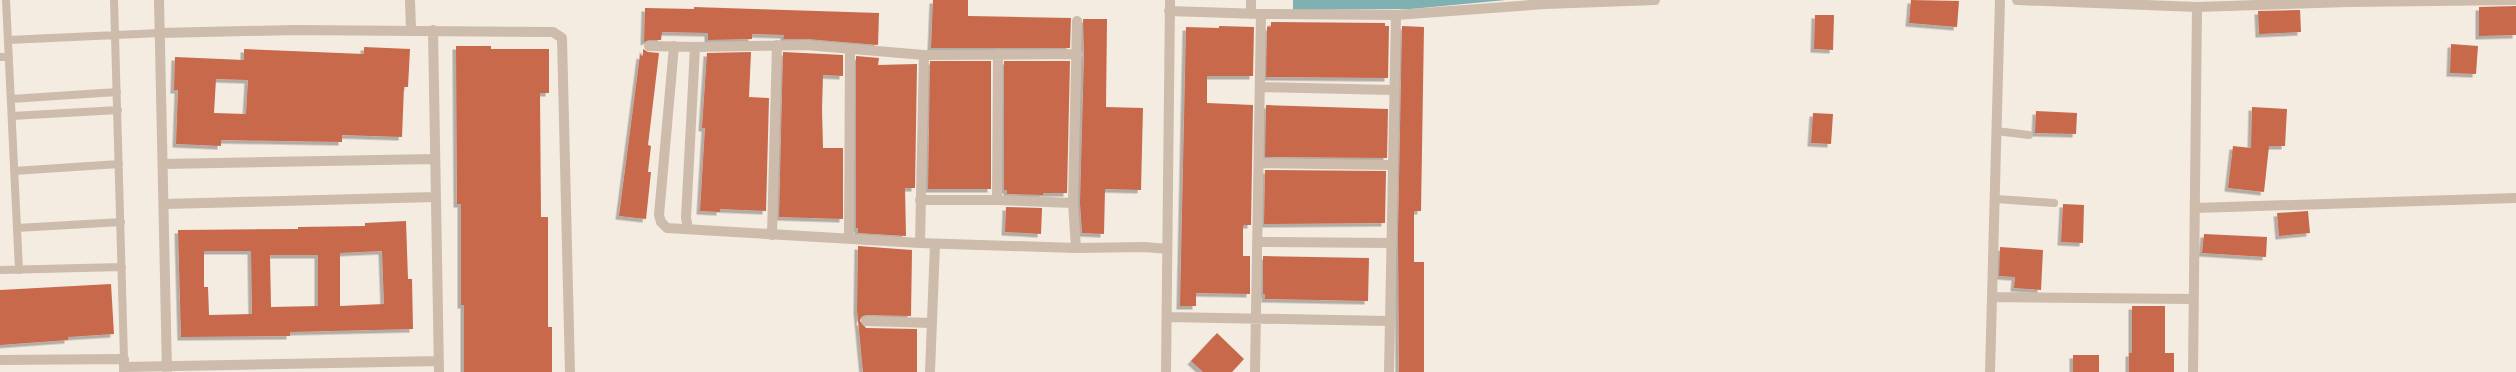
<svg xmlns="http://www.w3.org/2000/svg" width="2516" height="372" font-family="Mulish,sans-serif">
<defs>
<filter id="shadow"><feDropShadow dx="-3.5" dy="3.5" stdDeviation="0" flood-color="#0004"/></filter>
</defs>
<rect width="100%" height="100%" fill="#f4ebe1"/>
<path fill="#7fb0b2" d="M 1293,0 L 1506,0 L 1411,9 L 1293,10 Z"/>
<path fill="#c8694b" fill-rule="evenodd" filter="url(#shadow)" d="M 933,0 L 968,0 L 968,16 L 1071,18 L 1070,48 L 931,48 Z
M 1911,0 L 1959,1 L 1957,27 L 1909,23 Z
M 2516,6 L 2516,35 L 2479,36 L 2479,7 Z
M 694,7 L 879,13 L 878,45 L 807,39 L 783,39 L 784,35 L 752,34 L 752,39 L 708,40 L 708,33 L 662,32 L 661,40 L 649,40 L 644,42 L 645,8 L 694,9 Z
M 2300,10 L 2301,32 L 2259,34 L 2258,11 Z
M 1815,15 L 1834,15 L 1833,50 L 1814,49 Z
M 1083,19 L 1107,19 L 1106,107 L 1143,108 L 1141,190 L 1105,189 L 1104,234 L 1082,233 L 1080,203 L 1084,54 Z
M 1271,22 L 1385,23 L 1385,26 L 1389,26 L 1388,78 L 1266,77 L 1267,27 L 1271,27 Z
M 1219,26 L 1254,27 L 1253,76 L 1207,76 L 1207,103 L 1253,105 L 1251,225 L 1243,225 L 1243,256 L 1250,256 L 1250,294 L 1196,293 L 1196,306 L 1180,306 L 1186,27 L 1219,28 Z
M 1402,26 L 1424,27 L 1421,211 L 1414,211 L 1414,262 L 1424,262 L 1424,372 L 1399,372 L 1398,234 Z
M 2451,44 L 2478,46 L 2476,74 L 2450,73 Z
M 456,46 L 491,46 L 491,49 L 549,49 L 549,93 L 540,93 L 541,217 L 548,217 L 548,327 L 552,327 L 552,372 L 464,372 L 464,305 L 461,305 L 461,204 L 457,204 Z
M 364,47 L 410,49 L 408,87 L 404,87 L 402,137 L 342,135 L 342,142 L 221,140 L 221,146 L 176,144 L 178,90 L 174,90 L 175,57 L 244,60 L 244,49 L 364,54 ZM 216,79 L 248,80 L 246,114 L 214,113 Z
M 643,49 L 648,52 L 659,53 L 648,145 L 651,146 L 648,172 L 651,172 L 646,219 L 619,216 L 640,55 L 643,56 Z
M 751,52 L 749,97 L 769,98 L 766,211 L 720,209 L 720,212 L 700,211 L 705,128 L 702,128 L 707,53 Z
M 783,52 L 843,55 L 843,76 L 823,75 L 822,109 L 823,148 L 843,148 L 843,219 L 779,217 Z
M 856,56 L 879,58 L 878,65 L 917,64 L 915,188 L 905,188 L 906,236 L 858,233 L 858,228 L 856,228 Z
M 930,61 L 991,61 L 991,189 L 928,189 Z
M 1004,61 L 1070,61 L 1067,193 L 1043,193 L 1043,195 L 1007,194 L 1007,190 L 1004,190 Z
M 1266,105 L 1388,109 L 1387,158 L 1265,157 Z
M 2252,107 L 2287,109 L 2285,146 L 2269,146 L 2264,192 L 2228,188 L 2233,146 L 2251,148 Z
M 2036,111 L 2077,113 L 2076,134 L 2035,133 Z
M 1813,113 L 1833,114 L 1831,144 L 1811,143 Z
M 1265,170 L 1386,171 L 1385,223 L 1264,224 Z
M 2063,204 L 2084,205 L 2083,243 L 2061,242 Z
M 1006,207 L 1042,208 L 1041,234 L 1005,232 Z
M 2308,211 L 2310,233 L 2279,236 L 2277,213 Z
M 406,221 L 408,279 L 412,279 L 413,329 L 290,332 L 290,336 L 181,337 L 178,230 L 298,229 L 298,227 L 365,226 L 365,223 ZM 204,251 L 251,251 L 252,314 L 209,315 L 208,287 L 204,287 ZM 382,251 L 384,304 L 340,306 L 340,253 ZM 270,255 L 318,255 L 318,306 L 271,307 Z
M 2204,234 L 2267,237 L 2266,257 L 2202,253 Z
M 858,246 L 912,250 L 911,316 L 866,315 L 861,317 L 860,321 L 866,328 L 917,329 L 917,372 L 863,372 L 857,310 Z
M 2000,247 L 2043,250 L 2041,290 L 2014,288 L 2015,277 L 1999,276 Z
M 1263,256 L 1369,258 L 1368,301 L 1265,299 L 1265,294 L 1263,294 Z
M 111,284 L 114,334 L 68,337 L 68,340 L 0,345 L 0,290 Z
M 2132,306 L 2165,306 L 2165,353 L 2174,353 L 2174,372 L 2129,372 L 2129,353 L 2132,353 Z
M 1217,333 L 1244,359 L 1232,372 L 1203,372 L 1191,361 Z
M 2073,355 L 2099,355 L 2099,372 L 2073,372 Z"/>
<g fill="none" stroke-linecap="round" stroke-linejoin="round">
<path stroke="#cdbbac" stroke-width="8" d="M 6,0 L 19,270
M 114,0 L 124,359
M 8,40 L 160,33
M 0,57 L 9,57
M 11,99 L 117,92
M 12,116 L 118,110
M 1996,131 L 2029,135
M 14,171 L 119,164
M 1996,199 L 2054,203
M 17,228 L 121,222
M 0,270 L 122,267"/>
<path stroke="#cdbbac" stroke-width="10" d="M 159,0 L 167,372
M 410,0 L 411,30
M 2017,0 L 2197,7 L 2348,2 L 2516,0
M 1169,11 L 1261,14 L 1396,15 L 1545,4 L 1655,0
M 1251,14 L 1251,0
M 433,30 L 439,372
M 160,33 L 294,30 L 553,32 L 562,38 L 570,372
M 649,46 L 695,47
M 674,46 L 659,215 L 661,222 L 667,228 L 920,243 L 1076,248 L 1145,247 L 1167,249
M 1261,87 L 1393,90
M 1260,163 L 1392,165
M 163,164 L 435,159
M 920,200 L 997,200 L 1073,203
M 997,200 L 998,54
M 164,204 L 435,197
M 2195,208 L 2516,198
M 688,228 L 686,218 L 695,47 L 806,45 L 924,55 L 1078,54
M 772,235 L 777,45
M 849,238 L 850,50
M 1257,242 L 1392,243
M 920,243 L 924,55
M 1076,248 L 1073,203 L 1077,21
M 1992,297 L 2193,299
M 1167,317 L 1388,321
M 866,321 L 931,323
M 0,360 L 124,359 L 124,372
M 124,367 L 439,361
M 930,372 L 935,244
M 1166,372 L 1170,0
M 1255,372 L 1261,14
M 1389,372 L 1396,15
M 1990,372 L 2000,0
M 2193,372 L 2197,7"/>
</g>
</svg>
